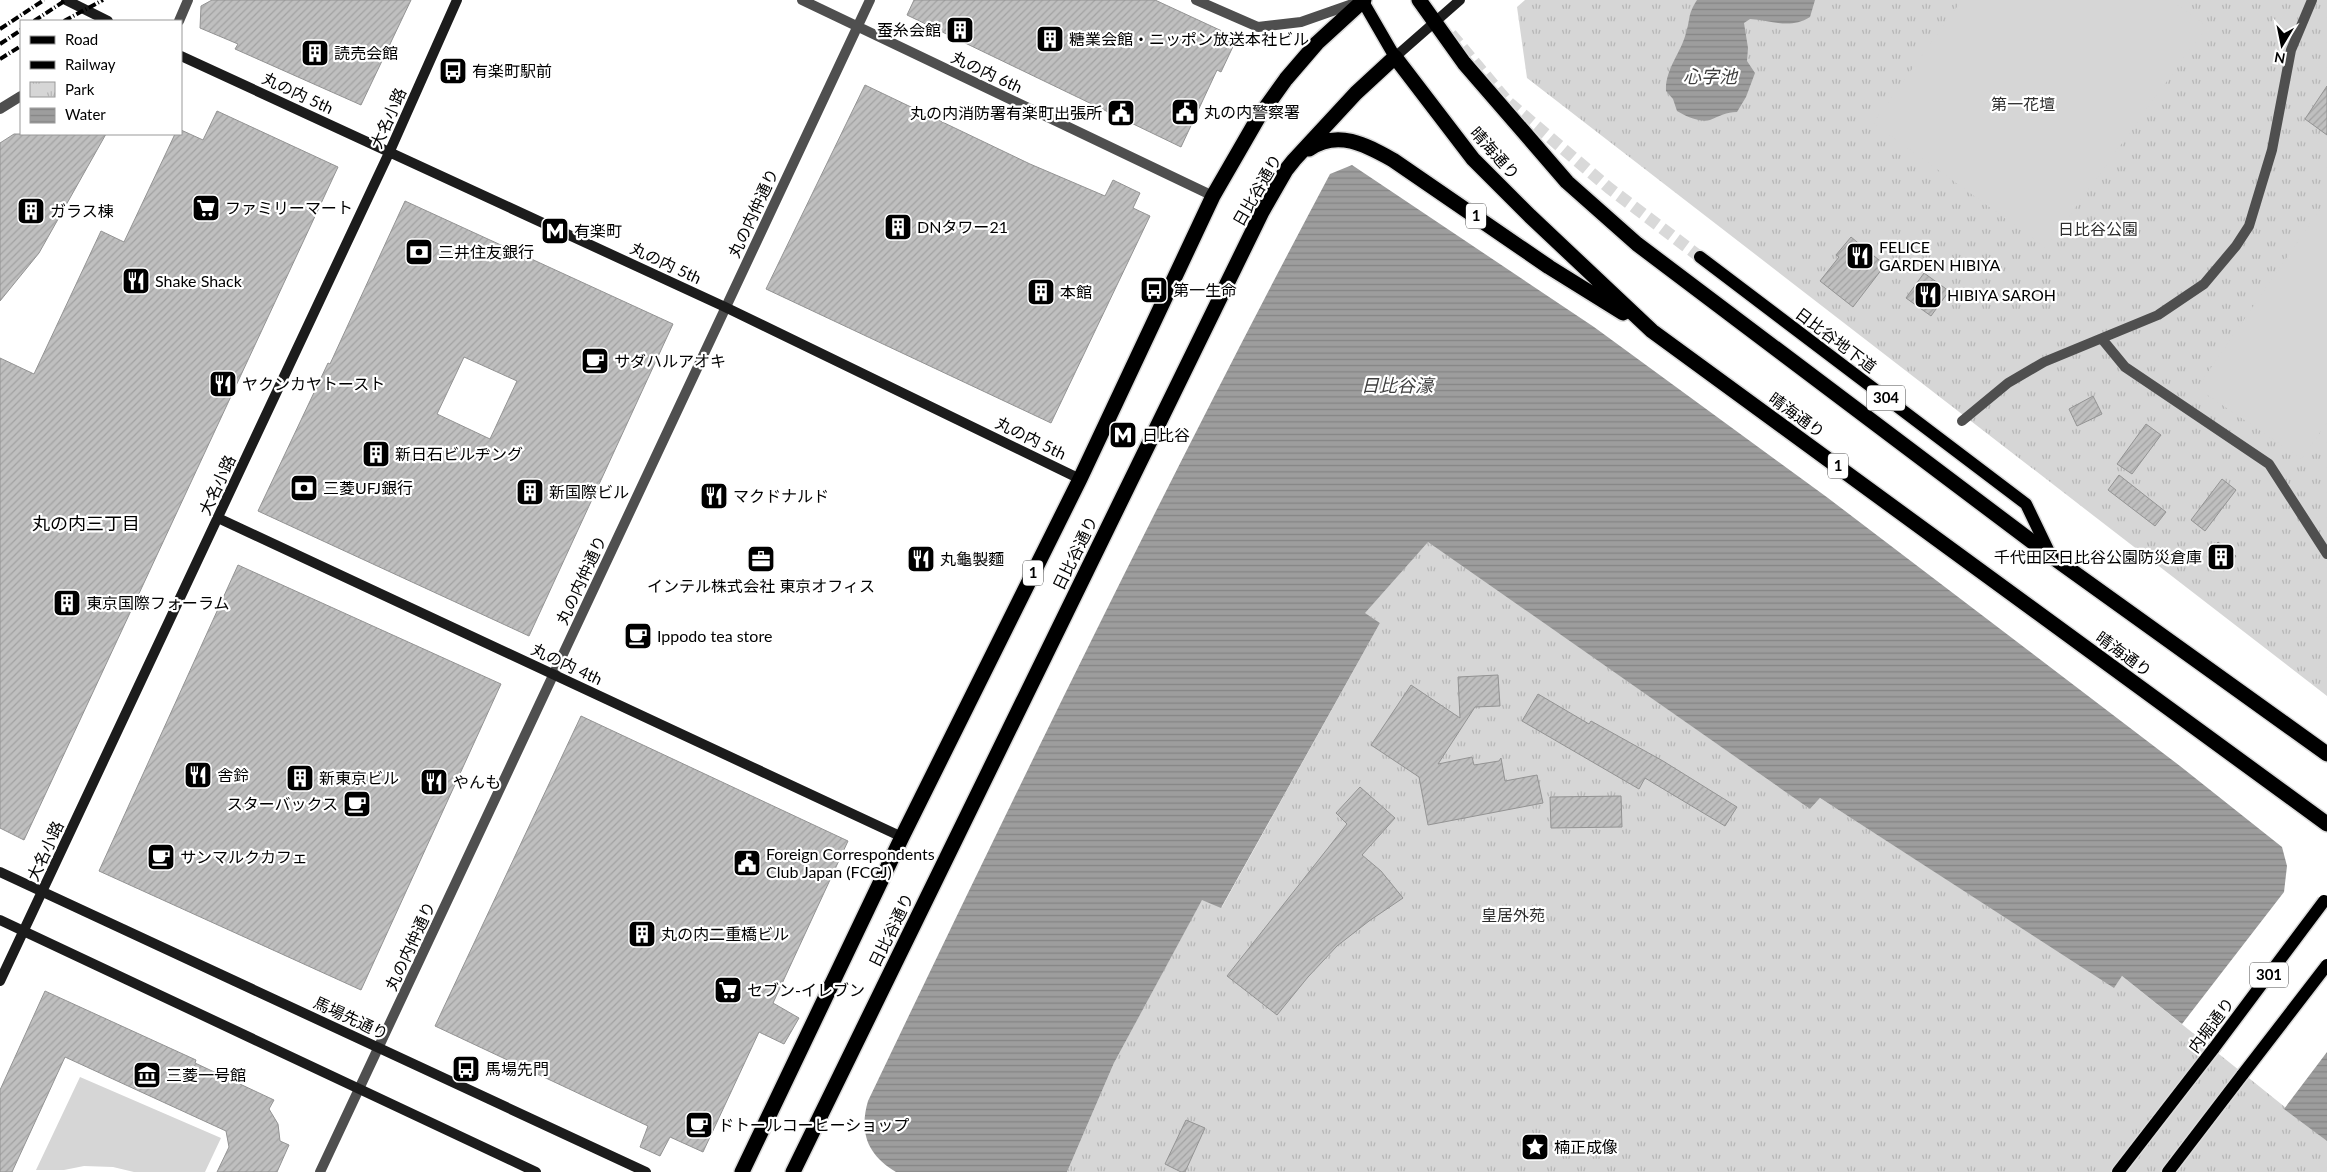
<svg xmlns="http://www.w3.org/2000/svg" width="2327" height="1172" font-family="Lato,'Noto Sans JP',sans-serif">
<defs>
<pattern id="park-tufts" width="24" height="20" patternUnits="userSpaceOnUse" patternTransform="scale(1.25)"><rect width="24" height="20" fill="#d6d6d6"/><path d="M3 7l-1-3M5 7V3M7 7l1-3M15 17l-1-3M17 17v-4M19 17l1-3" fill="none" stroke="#b6b6b6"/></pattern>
<pattern id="water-rules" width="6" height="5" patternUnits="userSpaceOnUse" patternTransform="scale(1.25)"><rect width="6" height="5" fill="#9d9d9d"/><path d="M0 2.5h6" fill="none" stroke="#858585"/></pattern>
<pattern id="building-hatch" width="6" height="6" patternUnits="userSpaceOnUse" patternTransform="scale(1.25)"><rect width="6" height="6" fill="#bfbfbf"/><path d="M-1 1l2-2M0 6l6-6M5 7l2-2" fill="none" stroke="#a2a2a2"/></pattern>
</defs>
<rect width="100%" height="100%" fill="#fff"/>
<path fill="url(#park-tufts)" d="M 1525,0 L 2327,0 L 2327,696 L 1527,78 L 1517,7 Z
M 1428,541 L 1810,809 L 1820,798 L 2114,987 L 2122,976 L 2327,1141 L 2327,1172 L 1067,1172 L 1114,1063 L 1202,899 L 1222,907 L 1380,623 L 1364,613 Z"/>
<path fill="#d6d6d6" d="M 1962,0 L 2170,0 L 2207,26 L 2046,248 L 1873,123 Z
M 2327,199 L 2327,422 L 2302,459 L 2197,388 Z
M 80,1077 L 221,1138 L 205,1172 L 134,1172 L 113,1167 L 84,1166 L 64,1170 L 36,1170 Z"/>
<path fill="url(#water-rules)" d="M 1697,0 L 1815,0 L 1810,17 C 1789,30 1772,20 1750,19 L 1744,23 L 1748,48 L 1747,61 L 1755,73 L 1746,97 L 1737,112 C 1726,112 1720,116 1710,120 C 1701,123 1685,116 1677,111 L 1673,99 L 1666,91 C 1665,69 1681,53 1686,33 C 1691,17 1687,16 1697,0 Z
M 1352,165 L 1594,327 L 1828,498 L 2180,766 L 2282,847 L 2287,866 L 2284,892 L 2182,1024 L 2122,976 L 2114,988 L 1820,798 L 1810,809 L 1428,542 L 1365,613 L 1380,623 L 1221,908 L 1202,900 L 1114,1063 L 1067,1172 L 896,1172 C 867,1155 859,1132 868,1101 C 1017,789 1168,479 1330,174 Z
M 2327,1052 L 2327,1141 L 2284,1109 Z"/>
<path fill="url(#building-hatch)" stroke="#939393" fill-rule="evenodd" d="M 212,0 L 411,0 L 361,105 L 235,49 L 238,44 L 200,28 L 201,6 Z
M 914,0 L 1155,0 L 1237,38 L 1221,72 L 1217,70 L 1181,147 L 907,15 Z
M 865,85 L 1030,164 L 1105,196 L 1113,180 L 1140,193 L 1133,208 L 1150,216 L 1051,423 L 766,289 Z
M 2327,86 L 2327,135 L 2305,119 Z
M 217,111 L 338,167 L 24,840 L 0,828 L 0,358 L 34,374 L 101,231 L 124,242 L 175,134 L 181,134 L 181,130 L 203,140 Z
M 14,134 L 106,134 L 39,253 L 0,301 L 0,143 Z
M 405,201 L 673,324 L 529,636 L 258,511 L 328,363 L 330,364 ZM 464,357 L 517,381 L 490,439 L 437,414 Z
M 1851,237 L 1885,265 L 1853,307 L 1820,281 L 1839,257 L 1836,255 Z
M 1924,273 L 1949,291 L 1931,316 L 1906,298 Z
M 2093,396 L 2102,414 L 2077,426 L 2069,409 Z
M 2146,424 L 2161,435 L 2132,474 L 2117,464 Z
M 2119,475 L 2166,512 L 2155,526 L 2108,490 Z
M 2222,479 L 2236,490 L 2205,531 L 2191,520 Z
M 2218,542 L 2236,556 L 2224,571 L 2207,557 Z
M 238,565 L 501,684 L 361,990 L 99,871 Z
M 1498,675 L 1500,706 L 1475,707 L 1438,764 L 1472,757 L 1474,765 L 1499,761 L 1501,758 L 1505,781 L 1537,775 L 1543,803 L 1428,825 L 1419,777 L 1371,745 L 1411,685 L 1460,718 L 1458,677 Z
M 1538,694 L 1589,724 L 1591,721 L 1663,761 L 1737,807 L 1725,826 L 1645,778 L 1639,789 L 1522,721 Z
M 581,716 L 848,841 L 773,1003 L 799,1018 L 784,1044 L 759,1032 L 703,1152 L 670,1137 L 660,1156 L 640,1147 L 648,1126 L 435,1026 Z
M 1360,787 L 1395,818 L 1362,855 L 1381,871 L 1403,898 L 1369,921 L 1337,946 L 1308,977 L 1277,1015 L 1227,976 L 1347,824 L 1336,813 Z
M 1621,796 L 1622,827 L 1551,828 L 1550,797 Z
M 45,991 L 196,1060 L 195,1063 L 274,1100 L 269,1109 L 278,1124 L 280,1141 L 289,1145 L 277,1172 L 217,1172 L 229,1147 L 226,1131 L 65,1057 L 12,1172 L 0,1172 L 0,1090 Z
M 1186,1120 L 1205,1128 L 1185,1172 L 1181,1172 L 1165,1164 Z"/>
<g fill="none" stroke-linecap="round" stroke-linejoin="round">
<path stroke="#d9d9d9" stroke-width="12" stroke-dasharray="12 6" stroke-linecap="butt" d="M 1451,34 L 1507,101 L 1609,188 L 1700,257"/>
<defs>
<path id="primary" d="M 1362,0 L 1395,57
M 1700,257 L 2026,504 L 2051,556
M 2118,1172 L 2214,1048
M 2168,1172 L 2243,1074"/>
<path id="highway" d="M 1419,0 L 1464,63 L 1567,182 L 1637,244 L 2051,556 L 2327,754
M 1309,149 C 1338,129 1366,145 1393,160 L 1549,267 L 1623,313
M 742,1172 L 902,837 L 1080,479 L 1213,196 L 1258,118 L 1286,79 L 1317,43 L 1364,0
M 793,1172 L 1262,212 L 1286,170 L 1294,160 L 1356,93 L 1395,57 L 1473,159 L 1530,216 L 1652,331 L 2327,824"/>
</defs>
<use href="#primary" stroke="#dbdbdb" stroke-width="15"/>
<use href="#highway" stroke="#dbdbdb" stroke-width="18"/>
<path stroke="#4f4f4f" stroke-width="10" d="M 802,0 L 1213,196
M 1196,0 L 1258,27 L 1301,22 L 1358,2
M 179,21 L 188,0
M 0,109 L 21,96
M 2102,339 L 2125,367 L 2269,464 L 2327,554
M 1962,421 L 2008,383 L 2044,362 L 2158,315 L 2204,284 L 2236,246 L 2249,226 L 2272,150 L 2291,50 L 2312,0
M 320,1172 L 870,0"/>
<path stroke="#1c1c1c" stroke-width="10" d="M 66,0 L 108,21
M 181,56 L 725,307 L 1080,479
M 1395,57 L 1460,0
M 218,518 L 902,837
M 0,872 L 646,1172
M 0,920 L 536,1172
M 0,981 L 389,153 L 457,0"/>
<use href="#primary" stroke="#000" stroke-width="12"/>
<use href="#highway" stroke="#000" stroke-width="15"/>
<path stroke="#000" stroke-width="4" stroke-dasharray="8 2.5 1 2.5" stroke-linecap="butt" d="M 34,21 L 66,0
M 64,21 L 103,0
M 0,29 L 44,0
M 0,44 L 21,30
M 0,59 L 21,46"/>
<defs>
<path id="primary-bridge" d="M 2214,1048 L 2324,901
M 2243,1074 L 2327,965"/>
</defs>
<use href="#primary-bridge" stroke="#dbdbdb" stroke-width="15" stroke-linecap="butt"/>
<use href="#primary-bridge" stroke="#000" stroke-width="12"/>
</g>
<defs>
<symbol id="building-square" viewBox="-11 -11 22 22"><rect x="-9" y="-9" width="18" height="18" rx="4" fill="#000" stroke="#fff"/><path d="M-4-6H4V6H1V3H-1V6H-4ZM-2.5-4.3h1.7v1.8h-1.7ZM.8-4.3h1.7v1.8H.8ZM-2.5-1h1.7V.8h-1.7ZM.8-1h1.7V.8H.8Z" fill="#fff"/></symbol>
<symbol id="bus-square" viewBox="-11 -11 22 22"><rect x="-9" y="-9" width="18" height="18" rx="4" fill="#000" stroke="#fff"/><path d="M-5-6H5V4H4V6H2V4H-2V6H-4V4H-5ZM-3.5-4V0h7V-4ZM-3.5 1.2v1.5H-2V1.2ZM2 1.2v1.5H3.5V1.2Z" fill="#fff"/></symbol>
<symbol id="civic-square" viewBox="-11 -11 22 22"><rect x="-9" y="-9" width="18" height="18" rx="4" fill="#000" stroke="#fff"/><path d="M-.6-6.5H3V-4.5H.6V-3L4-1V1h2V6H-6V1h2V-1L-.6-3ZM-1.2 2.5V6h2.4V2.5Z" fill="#fff"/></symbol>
<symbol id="supermarket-square" viewBox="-11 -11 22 22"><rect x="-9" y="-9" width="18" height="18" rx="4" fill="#000" stroke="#fff"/><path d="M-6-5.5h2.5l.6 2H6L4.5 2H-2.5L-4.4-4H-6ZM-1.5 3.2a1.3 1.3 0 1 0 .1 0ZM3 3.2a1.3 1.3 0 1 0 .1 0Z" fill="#fff"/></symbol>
<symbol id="metro-square" viewBox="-11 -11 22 22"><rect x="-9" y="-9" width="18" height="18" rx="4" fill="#000" stroke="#fff"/><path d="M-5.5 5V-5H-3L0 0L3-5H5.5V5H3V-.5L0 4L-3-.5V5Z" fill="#fff"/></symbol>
<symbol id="bank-square" viewBox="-11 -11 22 22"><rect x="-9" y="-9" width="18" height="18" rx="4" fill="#000" stroke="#fff"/><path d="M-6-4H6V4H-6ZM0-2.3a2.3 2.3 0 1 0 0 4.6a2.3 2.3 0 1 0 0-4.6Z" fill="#fff"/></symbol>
<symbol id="restaurant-square" viewBox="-11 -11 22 22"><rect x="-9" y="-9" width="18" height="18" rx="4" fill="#000" stroke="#fff"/><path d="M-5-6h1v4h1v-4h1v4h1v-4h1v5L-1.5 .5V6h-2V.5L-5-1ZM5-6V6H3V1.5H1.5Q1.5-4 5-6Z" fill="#fff"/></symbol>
<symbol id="cafe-square" viewBox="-11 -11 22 22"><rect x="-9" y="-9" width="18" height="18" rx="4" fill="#000" stroke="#fff"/><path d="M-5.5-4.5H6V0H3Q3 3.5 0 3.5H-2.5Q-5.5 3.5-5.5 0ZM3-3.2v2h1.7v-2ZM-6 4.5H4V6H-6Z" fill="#fff"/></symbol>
<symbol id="office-square" viewBox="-11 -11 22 22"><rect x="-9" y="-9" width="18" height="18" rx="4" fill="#000" stroke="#fff"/><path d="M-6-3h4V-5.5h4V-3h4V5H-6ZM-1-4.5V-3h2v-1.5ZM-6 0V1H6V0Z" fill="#fff"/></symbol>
<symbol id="museum-square" viewBox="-11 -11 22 22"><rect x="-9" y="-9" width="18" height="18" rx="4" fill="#000" stroke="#fff"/><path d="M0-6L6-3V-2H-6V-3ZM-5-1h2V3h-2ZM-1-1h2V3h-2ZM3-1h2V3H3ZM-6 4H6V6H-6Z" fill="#fff"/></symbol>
<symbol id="sight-square" viewBox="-11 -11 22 22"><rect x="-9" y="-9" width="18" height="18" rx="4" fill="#000" stroke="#fff"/><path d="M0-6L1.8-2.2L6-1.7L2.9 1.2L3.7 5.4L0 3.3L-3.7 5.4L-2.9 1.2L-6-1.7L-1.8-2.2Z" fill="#fff"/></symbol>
</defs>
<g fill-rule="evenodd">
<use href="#building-square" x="944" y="14" width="32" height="32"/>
<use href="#building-square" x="1034" y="23" width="32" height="32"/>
<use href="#building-square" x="299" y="37" width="32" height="32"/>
<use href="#bus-square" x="437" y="55" width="32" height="32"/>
<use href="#civic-square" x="1169" y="96" width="32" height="32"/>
<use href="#civic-square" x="1105" y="97" width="32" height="32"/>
<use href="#supermarket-square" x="190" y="192" width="32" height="32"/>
<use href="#building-square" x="15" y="195" width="32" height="32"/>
<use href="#building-square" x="882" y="211" width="32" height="32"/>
<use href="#metro-square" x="539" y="215" width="32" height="32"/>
<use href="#bank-square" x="403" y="236" width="32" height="32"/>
<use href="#restaurant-square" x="1844" y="240" width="32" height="32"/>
<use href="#restaurant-square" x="120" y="265" width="32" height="32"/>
<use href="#bus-square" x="1138" y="274" width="32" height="32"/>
<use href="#building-square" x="1025" y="276" width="32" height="32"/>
<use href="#restaurant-square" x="1912" y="279" width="32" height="32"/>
<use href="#cafe-square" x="579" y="345" width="32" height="32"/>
<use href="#restaurant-square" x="207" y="368" width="32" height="32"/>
<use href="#metro-square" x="1107" y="419" width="32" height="32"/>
<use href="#building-square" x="360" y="438" width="32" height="32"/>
<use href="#bank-square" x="288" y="472" width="32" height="32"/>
<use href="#building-square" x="514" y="476" width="32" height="32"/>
<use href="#restaurant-square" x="698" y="480" width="32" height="32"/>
<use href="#building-square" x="2205" y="541" width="32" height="32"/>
<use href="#office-square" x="745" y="543" width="32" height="32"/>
<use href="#restaurant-square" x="905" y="543" width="32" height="32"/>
<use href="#building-square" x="51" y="587" width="32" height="32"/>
<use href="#cafe-square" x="622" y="620" width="32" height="32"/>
<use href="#restaurant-square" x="182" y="759" width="32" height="32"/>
<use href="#building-square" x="284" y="762" width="32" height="32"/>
<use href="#restaurant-square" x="418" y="766" width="32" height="32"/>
<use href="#cafe-square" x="341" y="788" width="32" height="32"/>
<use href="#cafe-square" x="145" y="841" width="32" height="32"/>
<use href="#civic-square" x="731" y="847" width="32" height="32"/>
<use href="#building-square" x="626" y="918" width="32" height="32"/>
<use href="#supermarket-square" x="712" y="974" width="32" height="32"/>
<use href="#bus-square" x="450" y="1053" width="32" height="32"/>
<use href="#museum-square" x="131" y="1059" width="32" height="32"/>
<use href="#cafe-square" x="683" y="1109" width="32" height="32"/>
<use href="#sight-square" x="1519" y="1131" width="32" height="32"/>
</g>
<g text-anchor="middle" stroke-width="4.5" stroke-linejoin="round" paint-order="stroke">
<g fill="#fff" stroke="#4c4c4c" stroke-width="1">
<rect x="1466" y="203.5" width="20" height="25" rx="4"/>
<rect x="1867" y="385.5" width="38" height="25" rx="4"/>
<rect x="1828" y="453.5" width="20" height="25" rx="4"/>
<rect x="1023" y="560.5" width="20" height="25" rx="4"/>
<rect x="2250" y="962.5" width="38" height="25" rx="4"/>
</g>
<g font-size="15" font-weight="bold" fill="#000">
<text x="1476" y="221">1</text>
<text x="1886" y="403">304</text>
<text x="1838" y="471">1</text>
<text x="1033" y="578">1</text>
<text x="2269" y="980">301</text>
</g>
<g font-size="16" fill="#000" stroke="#fff" text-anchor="start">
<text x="941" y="36" text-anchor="end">蚕糸会館</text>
<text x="1069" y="45">糖業会館・ニッポン放送本社ビル</text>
<text x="334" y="59">読売会館</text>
<text x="472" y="77">有楽町駅前</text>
<text x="1204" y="118">丸の内警察署</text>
<text x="1102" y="119" text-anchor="end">丸の内消防署有楽町出張所</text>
<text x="225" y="214">ファミリーマート</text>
<text x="50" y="217">ガラス棟</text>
<text x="917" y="233">DNタワー21</text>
<text x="574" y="237">有楽町</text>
<text x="1879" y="253">FELICE<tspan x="1879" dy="18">GARDEN HIBIYA</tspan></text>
<text x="438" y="258">三井住友銀行</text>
<text x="155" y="287">Shake Shack</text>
<text x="1173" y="296">第一生命</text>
<text x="1060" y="298">本館</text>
<text x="1947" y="301">HIBIYA SAROH</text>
<text x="614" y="367">サダハルアオキ</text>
<text x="242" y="390">ヤクンカヤトースト</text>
<text x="1142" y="441">日比谷</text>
<text x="395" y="460">新日石ビルヂング</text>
<text x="323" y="494">三菱UFJ銀行</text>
<text x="549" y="498">新国際ビル</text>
<text x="733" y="502">マクドナルド</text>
<text x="2202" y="563" text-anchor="end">千代田区日比谷公園防災倉庫</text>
<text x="940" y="565">丸龜製麵</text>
<text x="761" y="592" text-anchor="middle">インテル株式会社 東京オフィス</text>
<text x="86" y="609">東京国際フォーラム</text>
<text x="657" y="642">Ippodo tea store</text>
<text x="217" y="781">舎鈴</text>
<text x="319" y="784">新東京ビル</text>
<text x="453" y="788">やんも</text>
<text x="338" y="810" text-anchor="end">スターバックス</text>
<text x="766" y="860">Foreign Correspondents<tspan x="766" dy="18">Club Japan (FCCJ)</tspan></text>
<text x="180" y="863">サンマルクカフェ</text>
<text x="661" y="940">丸の内二重橋ビル</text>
<text x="747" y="996">セブン-イレブン</text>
<text x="485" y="1075">馬場先門</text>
<text x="166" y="1081">三菱一号館</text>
<text x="718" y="1131">ドトールコーヒーショップ</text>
<text x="1554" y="1153">楠正成像</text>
</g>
<g font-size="16" fill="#000" stroke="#fff">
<text transform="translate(987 72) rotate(25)" y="6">丸の内 6th</text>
<text transform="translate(298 93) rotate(25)" y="6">丸の内 5th</text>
<text transform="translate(388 118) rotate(-66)" y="6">大名小路</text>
<text transform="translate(1495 153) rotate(48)" y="6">晴海通り</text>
<text transform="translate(1257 190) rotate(-60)" y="6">日比谷通り</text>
<text transform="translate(753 213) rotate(-65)" y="6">丸の内仲通り</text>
<text transform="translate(666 263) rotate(25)" y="6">丸の内 5th</text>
<text transform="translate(1836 340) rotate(37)" y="6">日比谷地下道</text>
<text transform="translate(1797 415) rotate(36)" y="6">晴海通り</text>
<text transform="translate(1031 438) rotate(26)" y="6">丸の内 5th</text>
<text transform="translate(217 485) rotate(-65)" y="6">大名小路</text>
<text transform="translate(1075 553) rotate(-64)" y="6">日比谷通り</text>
<text transform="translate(581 580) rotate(-65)" y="6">丸の内仲通り</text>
<text transform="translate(2124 654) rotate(36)" y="6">晴海通り</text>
<text transform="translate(567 664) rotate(25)" y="6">丸の内 4th</text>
<text transform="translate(45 851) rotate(-65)" y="6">大名小路</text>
<text transform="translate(891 930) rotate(-64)" y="6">日比谷通り</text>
<text transform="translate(410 946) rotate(-65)" y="6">丸の内仲通り</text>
<text transform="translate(351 1018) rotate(25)" y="6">馬場先通り</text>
<text transform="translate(2211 1025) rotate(-53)" y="6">内堀通り</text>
</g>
<g font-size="16" fill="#2d2d2d" stroke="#fff">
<text x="2023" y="110">第一花壇</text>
<text x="2098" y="235">日比谷公園</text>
<text x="1513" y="921">皇居外苑</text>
</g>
<g font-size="18" font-style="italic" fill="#3e3e3e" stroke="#fff">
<text x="1710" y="83">心字池</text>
<text x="1397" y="392">日比谷濠</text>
</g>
<g font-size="18" fill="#000" stroke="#fff">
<text x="86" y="530">丸の内三丁目</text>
</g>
</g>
<rect x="20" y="20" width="162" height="115" fill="#ffffff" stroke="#999999"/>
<rect x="30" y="36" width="25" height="8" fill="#000000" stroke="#999999"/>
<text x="65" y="45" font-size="15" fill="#000000">Road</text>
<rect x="30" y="61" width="25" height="8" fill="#000000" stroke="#999999"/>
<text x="65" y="70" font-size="15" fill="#000000">Railway</text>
<rect x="30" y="82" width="25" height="15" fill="url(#park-tufts)" stroke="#999999"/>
<text x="65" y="95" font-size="15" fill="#000000">Park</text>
<rect x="30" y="108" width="25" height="15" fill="url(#water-rules)" stroke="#999999"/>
<text x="65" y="120" font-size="15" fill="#000000">Water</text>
<g transform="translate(2282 45) rotate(190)" stroke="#ffffff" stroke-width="4" paint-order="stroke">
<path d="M0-4L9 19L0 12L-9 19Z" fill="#000000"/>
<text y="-8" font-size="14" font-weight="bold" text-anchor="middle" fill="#000000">N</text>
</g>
</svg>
